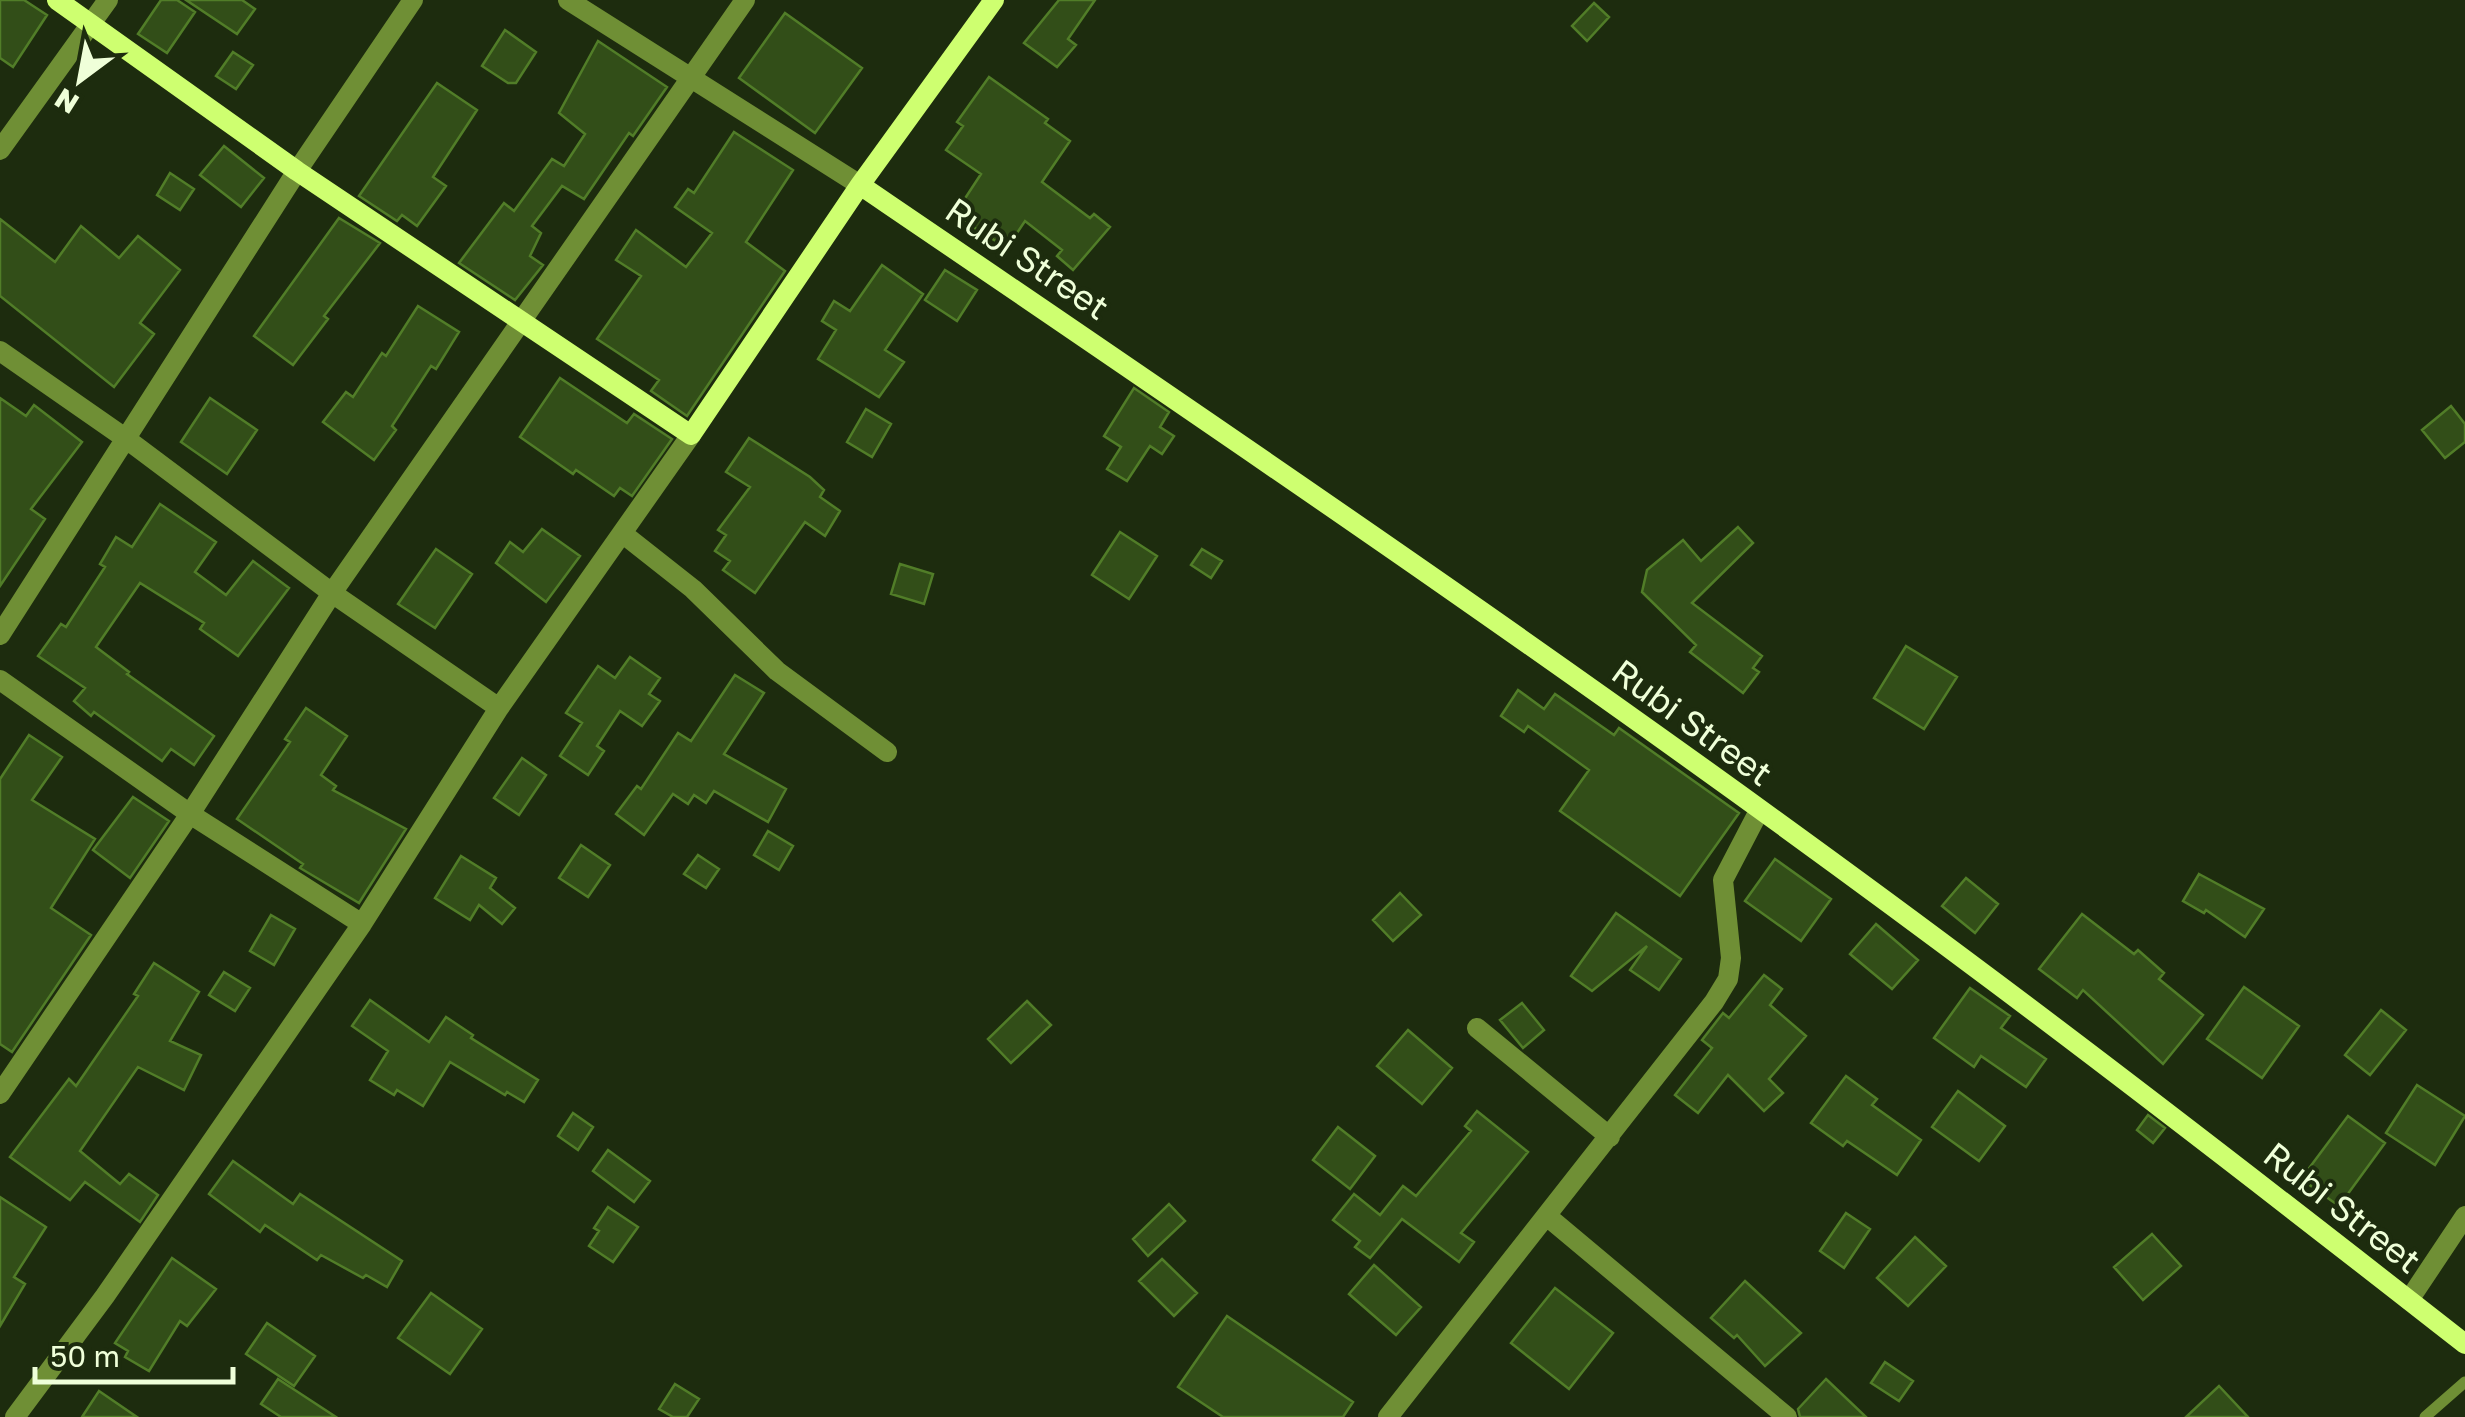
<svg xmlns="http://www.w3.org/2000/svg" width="2465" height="1417" font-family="'Golos Text',sans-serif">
<rect width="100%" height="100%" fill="#1d2c0e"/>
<path fill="#324e18" stroke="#517d28" stroke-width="2.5" d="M 0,0 L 24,0 L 47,15 L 13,67 L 0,58 Z
M 161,0 L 177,0 L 195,12 L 167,53 L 138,34 Z
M 186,0 L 242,0 L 255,9 L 237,34 Z
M 1059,0 L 1095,0 L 1068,39 L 1076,45 L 1057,67 L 1024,43 Z
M 1594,3 L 1609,17 L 1587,41 L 1572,26 Z
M 785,13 L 862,68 L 815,133 L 739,78 Z
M 505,30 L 536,52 L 516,83 L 508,83 L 482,66 Z
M 598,41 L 667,87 L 633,136 L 629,133 L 584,199 L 562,186 L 532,226 L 541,233 L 530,256 L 543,265 L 515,300 L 459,263 L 504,203 L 514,211 L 552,159 L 564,166 L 585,134 L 559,113 Z
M 233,52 L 253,65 L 236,89 L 216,76 Z
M 989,77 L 1048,119 L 1045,123 L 1070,141 L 1042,182 L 1090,218 L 1094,214 L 1110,227 L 1073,270 L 1057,256 L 1062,250 L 1025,221 L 1007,248 L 954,215 L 981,174 L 946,150 L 963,126 L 957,122 Z
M 437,83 L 477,110 L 433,177 L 446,186 L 417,226 L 402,215 L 397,221 L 359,196 Z
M 734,132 L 793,170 L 746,242 L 785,271 L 687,416 L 651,391 L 659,380 L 597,339 L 641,276 L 616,260 L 636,230 L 686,267 L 712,233 L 675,207 L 688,189 L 694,193 Z
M 224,146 L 264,178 L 241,207 L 200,175 Z
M 170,173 L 194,189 L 180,210 L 157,195 Z
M 339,218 L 380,243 L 324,316 L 328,319 L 293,365 L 254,336 Z
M 0,219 L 55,262 L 81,226 L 119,258 L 138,236 L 180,270 L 140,323 L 154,334 L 114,387 L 0,296 Z
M 882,265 L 923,294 L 885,350 L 904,362 L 879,397 L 818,359 L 836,330 L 822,321 L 834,301 L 850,311 Z
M 945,270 L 977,290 L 957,321 L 925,300 Z
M 418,306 L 459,332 L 436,369 L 431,366 L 392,426 L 396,430 L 374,460 L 323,422 L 346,392 L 353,397 L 382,353 L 386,356 Z
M 560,378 L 627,423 L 634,414 L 672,439 L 632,496 L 620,488 L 614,496 L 576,470 L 573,474 L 520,437 Z
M 1134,388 L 1169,412 L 1160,427 L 1174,436 L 1162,454 L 1150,446 L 1127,481 L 1107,469 L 1121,447 L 1104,436 Z
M 0,398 L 26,416 L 34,405 L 82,442 L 31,509 L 45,519 L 0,586 Z
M 210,398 L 257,430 L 227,474 L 181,442 Z
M 2451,406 L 2465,424 L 2465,442 L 2445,458 L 2422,430 Z
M 866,409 L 891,424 L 872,457 L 847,442 Z
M 749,438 L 810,477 L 824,490 L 820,497 L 840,511 L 825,536 L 805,522 L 755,593 L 723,570 L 730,561 L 715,551 L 726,535 L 718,530 L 750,487 L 726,472 Z
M 160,504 L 216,542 L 195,572 L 226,595 L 253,561 L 289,588 L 238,656 L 200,629 L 204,623 L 140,583 L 96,647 L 129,672 L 127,674 L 214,736 L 194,765 L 171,749 L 162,761 L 94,712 L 91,716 L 74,701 L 85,688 L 38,656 L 61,624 L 66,627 L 105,567 L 100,564 L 116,537 L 132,547 Z
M 1738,527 L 1753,543 L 1692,603 L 1762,656 L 1753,668 L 1759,672 L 1743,693 L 1690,652 L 1696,645 L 1642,592 L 1647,570 L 1683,540 L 1701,561 Z
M 542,529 L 580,556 L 546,602 L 496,563 L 510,542 L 523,552 Z
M 1120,532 L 1157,556 L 1129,599 L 1092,575 Z
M 436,549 L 472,574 L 435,628 L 398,604 Z
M 1202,549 L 1222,561 L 1211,578 L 1191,565 Z
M 900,564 L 933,574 L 924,604 L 891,594 Z
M 1906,646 L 1957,677 L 1924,729 L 1874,698 Z
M 630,657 L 660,678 L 649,694 L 660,701 L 642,726 L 620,711 L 597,746 L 604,751 L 588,775 L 560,756 L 582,723 L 566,713 L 598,666 L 615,678 Z
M 735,675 L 764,693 L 724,754 L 786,789 L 768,822 L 714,791 L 706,803 L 694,795 L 688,804 L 673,794 L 644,835 L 616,814 L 637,786 L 641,789 L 678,733 L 691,741 Z
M 1518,690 L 1544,709 L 1555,694 L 1614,735 L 1619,728 L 1739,813 L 1680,896 L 1560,811 L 1589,770 L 1528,726 L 1524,732 L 1501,716 Z
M 306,708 L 347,736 L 321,775 L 336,786 L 333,790 L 406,829 L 359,903 L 300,868 L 303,864 L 237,819 L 290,742 L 285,739 Z
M 29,735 L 62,757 L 32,800 L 95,839 L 51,908 L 91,935 L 12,1052 L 0,1044 L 0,779 Z
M 522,758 L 546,775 L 519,815 L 494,798 Z
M 133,797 L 169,821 L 130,878 L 93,850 Z
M 768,831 L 793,846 L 779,870 L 754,855 Z
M 581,845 L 610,865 L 588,897 L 559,878 Z
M 698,855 L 719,869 L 706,888 L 684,874 Z
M 461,856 L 496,878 L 490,888 L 515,908 L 502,924 L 479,905 L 470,920 L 435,898 Z
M 1775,859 L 1831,899 L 1801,941 L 1745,901 Z
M 2199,874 L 2264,909 L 2245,937 L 2206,910 L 2204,913 L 2183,901 Z
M 1966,878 L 1998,904 L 1975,933 L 1942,906 Z
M 1400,893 L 1421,915 L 1393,941 L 1373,920 Z
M 1616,913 L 1681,959 L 1659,990 L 1630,970 L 1647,946 L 1592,991 L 1571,976 Z
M 2082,914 L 2134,954 L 2138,950 L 2164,973 L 2159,979 L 2203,1015 L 2163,1064 L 2083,990 L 2077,998 L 2039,969 Z
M 271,915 L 295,929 L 274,965 L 250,951 Z
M 1876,924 L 1918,960 L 1892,989 L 1850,954 Z
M 154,963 L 199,992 L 170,1041 L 201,1055 L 184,1090 L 138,1067 L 80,1151 L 120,1184 L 129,1174 L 158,1195 L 140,1222 L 85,1182 L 70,1200 L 10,1157 L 69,1079 L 76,1086 L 138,996 L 134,994 Z
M 224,972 L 250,988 L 235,1011 L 209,995 Z
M 1764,975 L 1782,989 L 1770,1005 L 1806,1036 L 1769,1079 L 1783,1093 L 1764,1111 L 1728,1075 L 1698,1113 L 1675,1095 L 1712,1048 L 1702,1040 L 1723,1013 L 1729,1018 Z
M 2244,987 L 2299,1026 L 2262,1078 L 2207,1039 Z
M 1970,988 L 2010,1016 L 2001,1028 L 2046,1059 L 2026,1087 L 1981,1056 L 1974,1067 L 1934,1038 Z
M 370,1000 L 429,1042 L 446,1017 L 473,1035 L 471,1038 L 538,1080 L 524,1102 L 507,1092 L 505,1095 L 450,1062 L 423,1106 L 397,1090 L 394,1095 L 370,1080 L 388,1051 L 352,1026 Z
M 1027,1001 L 1051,1025 L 1011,1063 L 988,1039 Z
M 1522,1003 L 1544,1030 L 1523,1048 L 1500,1020 Z
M 2381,1010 L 2406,1030 L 2370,1075 L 2345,1055 Z
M 1408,1030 L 1452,1068 L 1422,1104 L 1377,1066 Z
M 1846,1076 L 1877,1099 L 1872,1105 L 1921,1140 L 1897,1175 L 1847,1141 L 1843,1146 L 1811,1123 Z
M 2417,1085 L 2465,1116 L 2435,1165 L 2386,1133 Z
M 1958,1091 L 2005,1126 L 1979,1161 L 1932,1127 Z
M 1477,1111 L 1528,1152 L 1461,1233 L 1474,1242 L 1459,1262 L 1402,1219 L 1370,1258 L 1355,1247 L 1360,1241 L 1333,1220 L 1354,1194 L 1380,1215 L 1403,1186 L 1416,1196 L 1471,1131 L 1465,1126 Z
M 573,1113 L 593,1127 L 578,1150 L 558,1136 Z
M 2148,1115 L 2165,1128 L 2153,1143 L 2137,1130 Z
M 2348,1116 L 2385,1143 L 2339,1206 L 2301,1179 Z
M 1338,1127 L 1375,1156 L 1350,1189 L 1313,1160 Z
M 608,1150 L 650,1181 L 634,1202 L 593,1171 Z
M 233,1161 L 293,1204 L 300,1194 L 402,1261 L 387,1287 L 366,1275 L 363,1278 L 321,1255 L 317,1260 L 265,1225 L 260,1232 L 209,1194 Z
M 0,1197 L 46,1227 L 14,1277 L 25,1284 L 0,1326 Z
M 1169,1204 L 1185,1221 L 1148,1256 L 1133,1239 Z
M 608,1207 L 638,1227 L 613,1262 L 589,1246 L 599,1231 L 594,1228 Z
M 1846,1213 L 1870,1229 L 1844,1268 L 1820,1251 Z
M 2152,1234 L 2181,1266 L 2143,1300 L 2114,1267 Z
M 1915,1237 L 1946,1266 L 1908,1306 L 1877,1278 Z
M 172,1258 L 216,1289 L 187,1326 L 180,1321 L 149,1371 L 125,1357 L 128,1351 L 115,1343 Z
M 1162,1259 L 1197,1293 L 1174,1316 L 1139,1281 Z
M 1374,1265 L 1421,1307 L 1396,1335 L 1349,1294 Z
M 1745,1281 L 1801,1333 L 1765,1366 L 1737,1335 L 1734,1338 L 1711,1318 Z
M 1555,1288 L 1613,1333 L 1569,1389 L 1511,1343 Z
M 431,1293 L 482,1329 L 450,1374 L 398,1338 Z
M 1227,1316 L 1353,1402 L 1343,1417 L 1223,1417 L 1178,1387 Z
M 267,1323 L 315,1356 L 294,1386 L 246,1354 Z
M 1885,1362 L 1913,1381 L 1899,1401 L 1871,1383 Z
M 278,1379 L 336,1417 L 281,1417 L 261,1404 Z
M 1826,1379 L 1866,1417 L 1800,1417 L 1798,1409 Z
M 675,1384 L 699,1399 L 687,1417 L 673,1417 L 659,1409 Z
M 2219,1386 L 2248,1417 L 2186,1417 Z
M 99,1391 L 137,1417 L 82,1417 Z"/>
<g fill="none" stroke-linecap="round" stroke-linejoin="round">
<path stroke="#6f8f35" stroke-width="11" d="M 2425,1417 L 2465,1382"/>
<path stroke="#6f8f35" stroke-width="20" d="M 568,0 L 860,185
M 0,150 L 108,0
M 0,351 L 125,438 L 332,593 L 499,708
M 622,533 L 693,589 L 777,671 L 887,752
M 0,635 L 297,171 L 413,0
M 0,680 L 190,814 L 362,924
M 1477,1028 L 1610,1137
M 0,1094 L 190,814 L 332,593 L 745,0
M 1548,1217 L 1787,1417
M 2409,1300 L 2465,1216
M 15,1417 L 105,1296 L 362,924 L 499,708 L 691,435
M 1388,1417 L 1714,1002 L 1728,979 L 1731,958 L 1723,880 L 1759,811"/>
<path stroke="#ceff70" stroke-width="20" d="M 57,0 L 297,171 L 691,435 L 860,185 L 994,0
M 860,185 C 1241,444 1623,703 1992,980 C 2151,1099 2308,1221 2465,1344"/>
</g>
<g text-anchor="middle" stroke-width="8" stroke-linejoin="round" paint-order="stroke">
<g font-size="35" fill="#efffd9" stroke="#1d2c0e">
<text transform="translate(1027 259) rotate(34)" y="12">Rubi Street</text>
<text transform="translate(1692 723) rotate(36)" y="12">Rubi Street</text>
<text transform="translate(2342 1208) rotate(38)" y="12">Rubi Street</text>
</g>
</g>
<g transform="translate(80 80) rotate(212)" stroke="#1d2c0e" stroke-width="8" paint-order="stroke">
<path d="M0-8L18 38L0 25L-18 38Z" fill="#efffd9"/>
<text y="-15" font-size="28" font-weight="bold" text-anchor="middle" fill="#efffd9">N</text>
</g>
<path d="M35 1367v15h198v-15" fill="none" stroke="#efffd9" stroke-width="5"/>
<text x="50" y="1367" font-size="30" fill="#efffd9" stroke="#1d2c0e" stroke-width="8" paint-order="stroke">50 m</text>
</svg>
